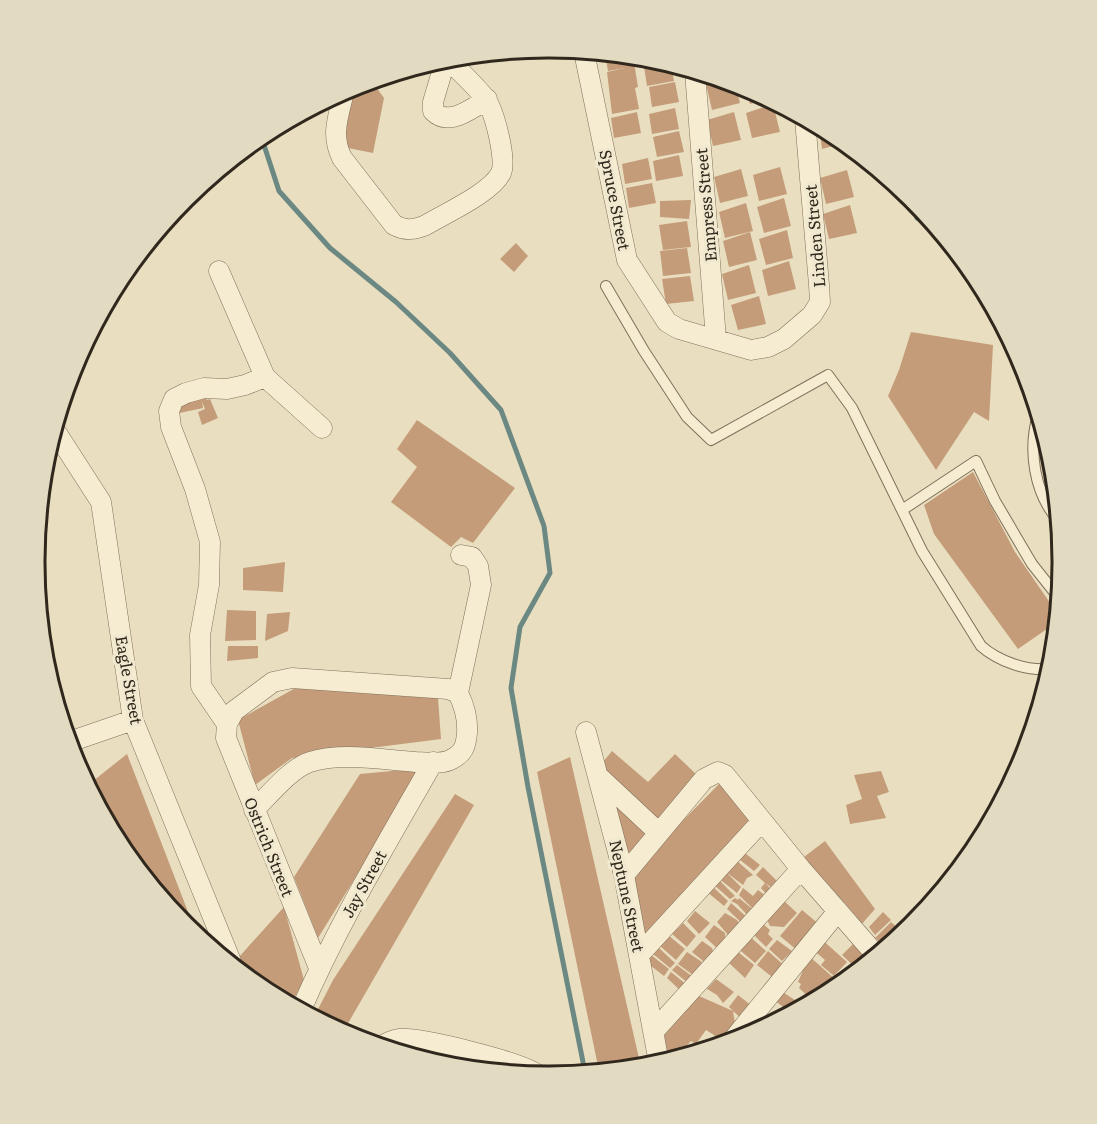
<svg xmlns="http://www.w3.org/2000/svg" width="1097" height="1124" font-family="Literata,serif">
<rect width="100%" height="100%" fill="#e9dfc0"/>
<g fill="none" stroke-linecap="round" stroke-linejoin="round">
<path stroke="#6b8882" stroke-width="5" d="M 264,134 L 263,142 L 279,191 L 330,248 L 396,302 L 450,353 L 501,410 L 544,526 L 550,573 L 520,627 L 511,688 L 528,787 L 585,1072
M 914,201 L 917,218 L 941,233
M 1001,323 L 1005,343"/>
</g>
<path fill="#c49c79" d="M 605,54 L 633,56 L 638,87 L 635,88 L 639,109 L 612,114 L 607,72 L 625,68 L 608,71 Z
M 638,57 L 649,58 L 660,61 L 639,65 Z
M 662,62 L 671,64 L 674,81 L 647,86 L 644,66 Z
M 378,79 L 376,87 L 384,98 L 373,153 L 343,147 L 352,87 Z
M 720,80 L 735,84 L 740,103 L 712,110 L 706,84 Z
M 675,82 L 679,102 L 652,107 L 649,87 Z
M 746,88 L 768,99 L 750,104 Z
M 773,104 L 780,132 L 752,138 L 746,113 Z
M 675,108 L 679,129 L 652,134 L 649,114 Z
M 637,112 L 641,133 L 614,138 L 611,118 Z
M 734,112 L 741,140 L 713,146 L 707,120 Z
M 819,127 L 834,135 L 845,143 L 822,149 Z
M 679,131 L 684,152 L 657,157 L 653,137 Z
M 679,155 L 683,176 L 656,181 L 653,161 Z
M 648,158 L 652,179 L 625,184 L 622,164 Z
M 780,167 L 787,194 L 759,201 L 753,175 Z
M 741,169 L 748,196 L 720,203 L 714,177 Z
M 847,170 L 854,197 L 826,204 L 820,178 Z
M 652,183 L 656,203 L 629,208 L 626,188 Z
M 784,198 L 791,226 L 764,233 L 757,207 Z
M 691,200 L 689,219 L 660,217 L 660,201 Z
M 746,203 L 753,231 L 725,238 L 719,212 Z
M 850,205 L 857,233 L 829,239 L 823,214 Z
M 687,221 L 691,247 L 663,250 L 659,225 Z
M 787,230 L 793,258 L 766,265 L 759,239 Z
M 750,232 L 757,260 L 729,267 L 723,241 Z
M 516,243 L 528,256 L 514,272 L 500,259 Z
M 687,248 L 691,273 L 663,276 L 660,251 Z
M 789,261 L 796,289 L 768,296 L 762,270 Z
M 749,265 L 756,293 L 728,300 L 722,274 Z
M 690,276 L 694,301 L 666,304 L 662,279 Z
M 759,296 L 766,324 L 738,330 L 731,305 Z
M 911,332 L 993,345 L 989,421 L 974,412 L 936,470 L 888,396 L 899,370 Z
M 203,392 L 207,400 L 210,399 L 218,418 L 202,425 L 198,412 L 205,409 L 202,402 L 203,408 L 175,414 L 174,401 Z
M 417,420 L 515,488 L 473,543 L 461,537 L 451,547 L 391,502 L 417,467 L 397,449 Z
M 973,472 L 1015,552 L 1057,613 L 1057,622 L 1018,649 L 934,534 L 924,505 Z
M 285,562 L 283,592 L 243,590 L 243,568 Z
M 227,610 L 256,611 L 256,640 L 225,641 Z
M 290,612 L 288,631 L 265,641 L 267,614 Z
M 228,646 L 258,646 L 258,658 L 227,661 Z
M 299,686 L 438,698 L 441,739 L 292,758 L 255,785 L 238,720 Z
M 612,751 L 648,782 L 675,754 L 696,774 L 658,826 L 598,768 Z
M 127,754 L 197,935 L 185,925 L 121,847 L 88,785 Z
M 570,757 L 641,1067 L 599,1071 L 537,772 Z
M 423,768 L 318,938 L 294,877 L 360,774 Z
M 881,771 L 889,792 L 877,796 L 886,818 L 850,824 L 846,805 L 862,799 L 854,775 Z
M 723,780 L 756,824 L 643,947 L 631,873 Z
M 607,789 L 653,832 L 622,859 Z
M 455,794 L 474,805 L 343,1032 L 314,1017 L 333,980 Z
M 825,841 L 875,909 L 861,925 L 856,916 L 804,857 Z
M 740,849 L 760,865 L 754,871 L 735,856 Z
M 736,860 L 753,875 L 747,878 L 743,885 L 726,872 Z
M 763,867 L 780,884 L 775,890 L 765,883 L 772,890 L 767,895 L 761,888 L 765,883 L 756,875 Z
M 723,869 L 741,887 L 737,893 L 717,877 Z
M 719,880 L 735,896 L 730,899 L 714,885 Z
M 712,886 L 728,901 L 724,906 L 706,891 Z
M 743,888 L 753,896 L 758,890 L 766,896 L 756,912 L 739,895 Z
M 780,897 L 797,913 L 784,927 L 770,926 L 765,916 Z
M 735,898 L 738,900 L 739,898 L 756,912 L 749,917 L 737,904 L 731,901 Z
M 731,903 L 749,919 L 744,925 L 727,909 Z
M 284,907 L 304,980 L 291,1004 L 263,989 L 253,981 L 239,957 Z
M 802,910 L 820,925 L 798,951 L 780,936 Z
M 695,911 L 710,923 L 699,934 L 687,921 Z
M 883,912 L 891,920 L 875,935 L 869,927 Z
M 725,913 L 737,920 L 741,926 L 728,935 L 717,922 Z
M 891,922 L 900,930 L 885,946 L 875,938 Z
M 683,923 L 696,936 L 687,947 L 672,934 Z
M 762,923 L 770,930 L 768,934 L 773,939 L 766,947 L 753,934 Z
M 714,925 L 725,933 L 726,943 L 720,951 L 705,937 Z
M 746,933 L 766,951 L 755,963 L 735,946 Z
M 668,935 L 685,949 L 676,960 L 660,946 Z
M 819,937 L 847,962 L 834,976 L 821,965 L 825,960 L 810,947 Z
M 777,940 L 792,951 L 782,961 L 769,949 Z
M 702,941 L 712,948 L 715,958 L 706,966 L 702,960 L 692,952 Z
M 855,942 L 871,957 L 858,970 L 842,955 Z
M 658,947 L 675,963 L 670,968 L 652,953 Z
M 768,951 L 787,968 L 776,980 L 757,965 Z
M 687,952 L 702,962 L 693,975 L 678,964 Z
M 738,952 L 754,965 L 745,978 L 729,963 Z
M 651,955 L 669,969 L 664,976 L 646,962 Z
M 809,956 L 836,980 L 822,996 L 813,1001 L 799,988 L 801,984 L 798,982 Z
M 677,965 L 693,977 L 688,983 L 672,970 Z
M 671,972 L 687,985 L 682,992 L 667,978 Z
M 716,979 L 734,992 L 723,1003 L 717,995 L 707,989 Z
M 778,989 L 798,1002 L 799,1006 L 795,1010 L 788,1014 L 782,1006 L 771,998 Z
M 738,995 L 752,1006 L 742,1019 L 733,1011 L 735,1023 L 727,1038 L 720,1039 L 706,1030 L 696,1044 L 691,1041 L 681,1052 L 673,1054 L 658,1044 L 658,1037 L 699,996 L 733,1011 L 729,1007 Z
M 759,1019 L 767,1025 L 757,1031 L 753,1027 Z"/>
<g fill="none" stroke-linecap="round" stroke-linejoin="round">
<defs>
<path id="lane" d="M 606,286 L 644,351 L 687,417 L 711,440 L 828,375 L 852,408 L 922,551 L 981,646 C 998,661 1026,671 1049,669 L 1052,665
M 1038,415 C 1028,450 1034,493 1058,520
M 902,510 L 976,461 L 995,501 L 1032,564 L 1059,598"/>
<path id="street" d="M 584,52 L 627,260 L 667,322 L 679,329 L 751,350 L 768,347 L 784,339 L 812,315 L 820,302 L 819,285 L 805,119
M 446,58 L 433,102 L 433,111 C 448,127 472,109 487,99
M 695,72 L 716,339
M 344,91 C 339,116 330,134 342,158 L 394,225 C 406,231 414,230 426,225 C 446,213 491,193 501,173 C 507,159 494,110 485,98 C 474,84 459,71 447,58
M 219,271 L 265,377 L 245,385 L 227,389 L 204,388 L 186,393 L 174,399 L 169,411 L 171,427 L 195,489 L 210,542 L 209,585 L 200,635 L 201,686 L 227,724
M 265,377 L 322,428
M 54,429 L 101,502 L 133,720 L 232,964
M 458,693 L 481,585 L 478,566 L 472,557 L 461,555
M 586,732 L 624,875 L 659,1063
M 69,742 L 133,720
M 598,776 L 659,833
M 254,810 C 269,795 291,768 310,762 C 343,752 383,760 416,762 C 428,762 442,765 452,759 C 464,753 466,745 467,733 C 468,719 464,705 458,693 L 448,689 L 292,678 L 273,682 L 234,711 L 227,724 L 226,738 L 319,968
M 624,875 L 704,779 L 718,772 L 725,775 L 801,869 L 876,955
M 639,955 L 762,821
M 301,1010 C 338,924 387,843 433,762
M 654,1031 L 801,869
M 732,1041 L 838,911
M 382,1046 C 386,1043 393,1040 399,1039 C 420,1037 522,1062 538,1075"/>
</defs>
<use href="#lane" stroke="#80705a" stroke-width="12"/>
<use href="#street" stroke="#80705a" stroke-width="21"/>
<use href="#lane" stroke="#f5ecd2" stroke-width="10"/>
<use href="#street" stroke="#f5ecd2" stroke-width="20"/>
</g>
<g text-anchor="middle" stroke-width="6" stroke-linejoin="round" paint-order="stroke">
<g font-size="16" fill="#31281d" stroke="#f1e9cf">
<text transform="translate(615 200) rotate(79)" y="6">Spruce Street</text>
<text transform="translate(706 205) rotate(-95)" y="6">Empress Street</text>
<text transform="translate(815 236) rotate(-95)" y="6">Linden Street</text>
<text transform="translate(129 680) rotate(80)" y="6">Eagle Street</text>
<text transform="translate(269 847) rotate(68)" y="6">Ostrich Street</text>
<text transform="translate(364 884) rotate(-61)" y="6">Jay Street</text>
<text transform="translate(627 896) rotate(78)" y="6">Neptune Street</text>
</g>
</g>
<path d="M0 0H1097V1124H0ZM548 58H549A503 503 0 0 1 1052 561V563A503 503 0 0 1 549 1066H548A503 503 0 0 1 45 563V561A503 503 0 0 1 548 58Z" fill="#e2dac1" fill-rule="evenodd"/>
<path fill="none" stroke="#31281d" stroke-width="3" d="M548 58H549A503 503 0 0 1 1052 561V563A503 503 0 0 1 549 1066H548A503 503 0 0 1 45 563V561A503 503 0 0 1 548 58Z"/>
</svg>
